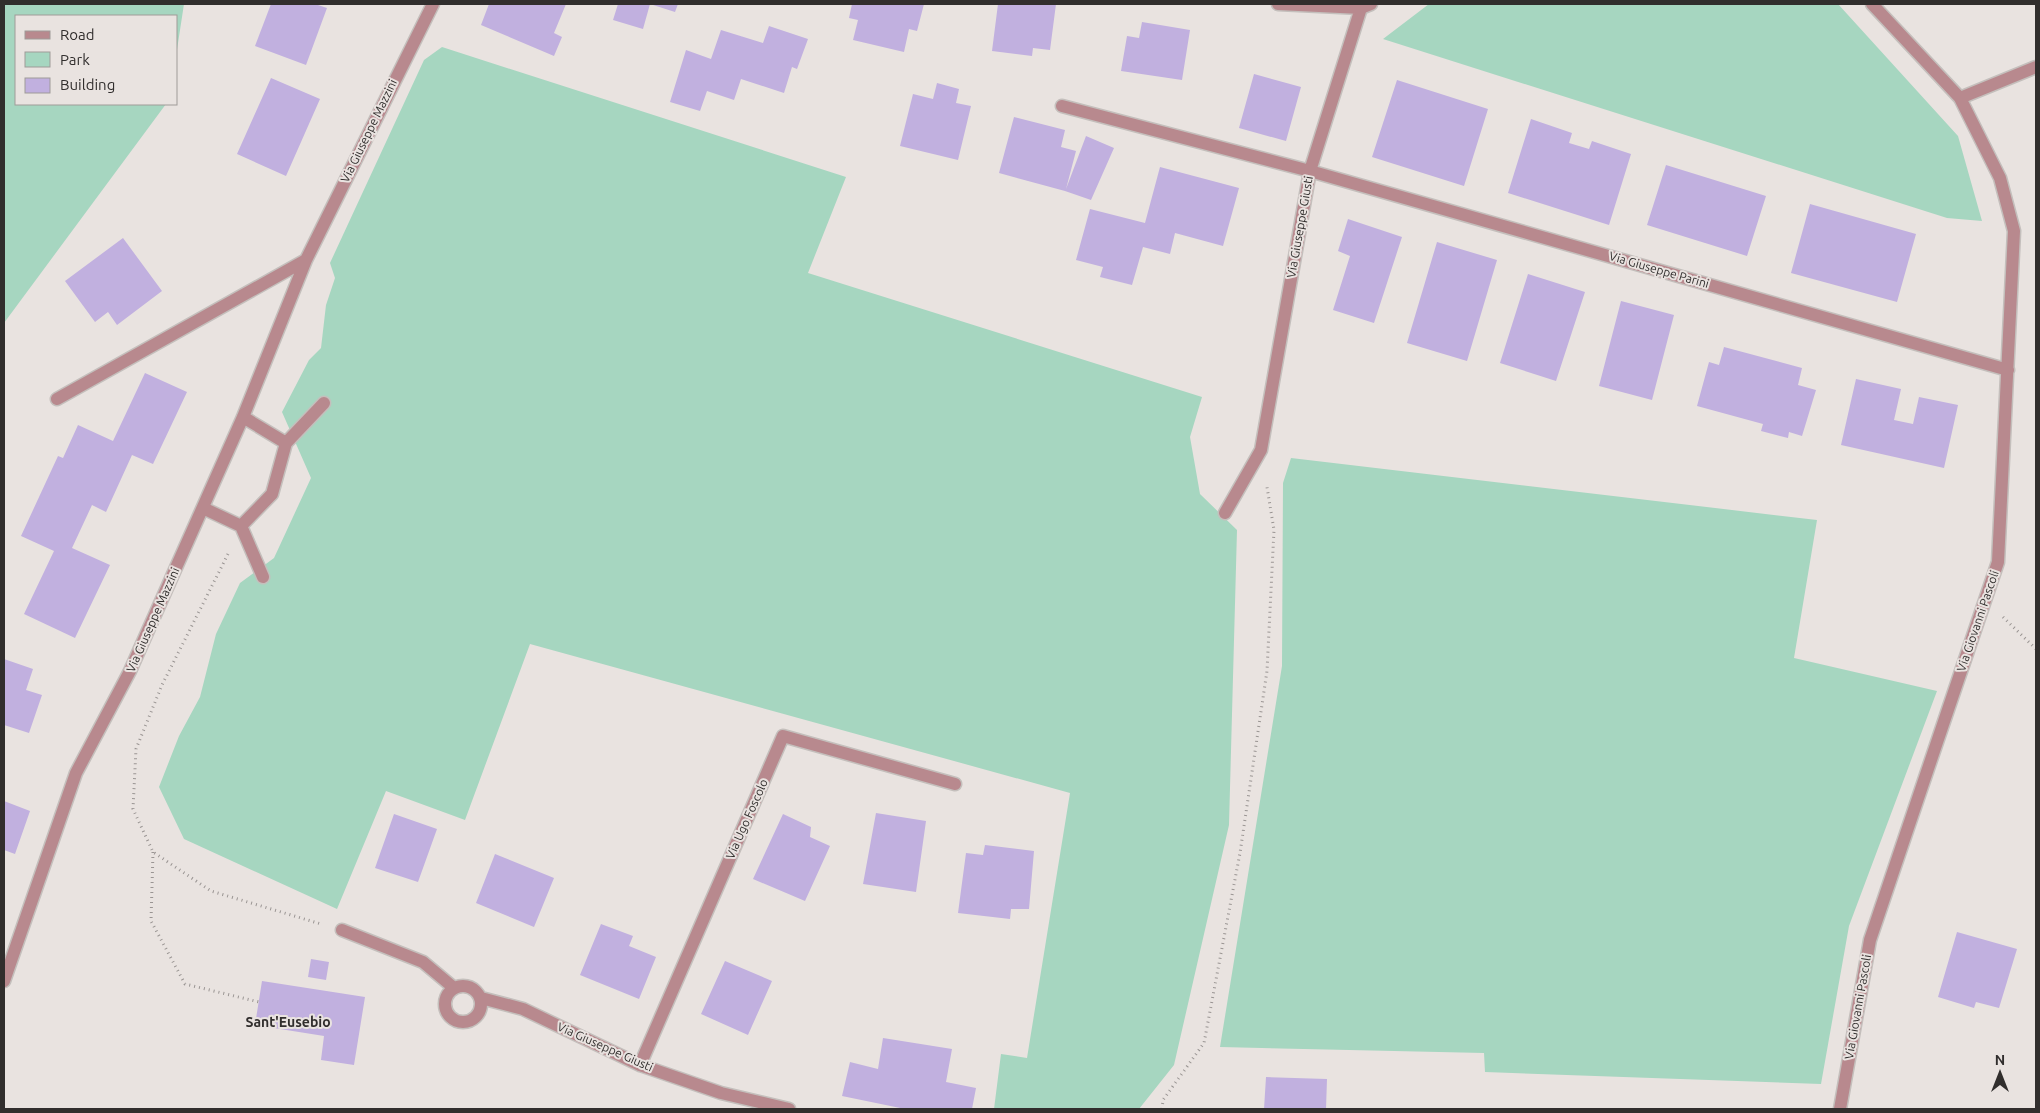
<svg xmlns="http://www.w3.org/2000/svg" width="2040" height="1113" font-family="Ubuntu,sans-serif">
<rect width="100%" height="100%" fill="#e9e3e0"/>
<path fill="#a6d6c0" d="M 4,4 L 184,4 L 176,56 L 176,16 L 16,16 L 16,104 L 166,104 L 4,323 Z
M 1429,4 L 1838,4 L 1958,136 L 1982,221 L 1947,218 L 1383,39 Z
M 442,47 L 846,177 L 808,273 L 1202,397 L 1190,437 L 1200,494 L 1237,530 L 1229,825 L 1174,1065 L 1139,1109 L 994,1109 L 1001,1054 L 1027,1058 L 1070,793 L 530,644 L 465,820 L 386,791 L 337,909 L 184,839 L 159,787 L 179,736 L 200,697 L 216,634 L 240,583 L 274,558 L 311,478 L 282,412 L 309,360 L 321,348 L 326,305 L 335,278 L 330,263 L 424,60 Z
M 1291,458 L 1817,520 L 1794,658 L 1937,691 L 1849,926 L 1821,1084 L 1485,1072 L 1484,1053 L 1220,1047 L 1282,666 L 1283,483 Z"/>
<path fill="#c1b0df" d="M 271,4 L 315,4 L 327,8 L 306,65 L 255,46 Z
M 489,4 L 566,4 L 554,33 L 562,37 L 554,56 L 481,25 Z
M 618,4 L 678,4 L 675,12 L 650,4 L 643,29 L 613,20 Z
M 852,4 L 924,4 L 917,31 L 909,29 L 904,52 L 853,40 L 858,20 L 849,18 Z
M 998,4 L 1056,4 L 1050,50 L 1033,48 L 1032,56 L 992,51 Z
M 1142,22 L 1190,30 L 1182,80 L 1121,71 L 1127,36 L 1139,38 Z
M 769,26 L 808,39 L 797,69 L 792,67 L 784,93 L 741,79 L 734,100 L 707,91 L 700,111 L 670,102 L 686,50 L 711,59 L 721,30 L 763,43 Z
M 1254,74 L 1301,87 L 1286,141 L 1239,128 Z
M 271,78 L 320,99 L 286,176 L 237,154 Z
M 1397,80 L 1488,109 L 1464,186 L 1372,157 Z
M 937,83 L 959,89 L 956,103 L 971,106 L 958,160 L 900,146 L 913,94 L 933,99 Z
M 1014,117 L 1065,130 L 1061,147 L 1076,151 L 1066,189 L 1086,136 L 1114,148 L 1091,200 L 1065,191 L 999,173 Z
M 1531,119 L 1572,133 L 1569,143 L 1589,149 L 1592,141 L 1631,154 L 1609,225 L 1508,193 Z
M 1666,165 L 1766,196 L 1747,256 L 1647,225 Z
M 1160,167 L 1239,188 L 1223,246 L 1175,233 L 1170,254 L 1143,247 L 1132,285 L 1100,277 L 1103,267 L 1076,260 L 1090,209 L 1145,223 Z
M 1810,204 L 1916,234 L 1897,302 L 1791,273 Z
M 1348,219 L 1402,237 L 1374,323 L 1333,310 L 1350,256 L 1338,251 Z
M 123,238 L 162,291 L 117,325 L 108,312 L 95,322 L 65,281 Z
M 1437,242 L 1497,260 L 1467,361 L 1407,343 Z
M 1528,274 L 1585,292 L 1556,381 L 1500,363 Z
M 1621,301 L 1674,315 L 1652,400 L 1599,386 Z
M 1724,347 L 1802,368 L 1798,385 L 1816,390 L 1802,436 L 1789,432 L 1788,438 L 1761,431 L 1763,424 L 1697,406 L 1709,362 L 1719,365 Z
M 145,373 L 187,392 L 153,464 L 132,455 L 106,512 L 92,505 L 72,548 L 110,565 L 75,638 L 24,614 L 54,551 L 21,536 L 58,456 L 63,458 L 78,425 L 113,441 Z
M 1856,379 L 1901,389 L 1894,420 L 1913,424 L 1919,397 L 1958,405 L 1944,468 L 1841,445 Z
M 4,659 L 33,669 L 26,690 L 42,695 L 29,733 L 4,725 Z
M 4,801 L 30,811 L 15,854 L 4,850 Z
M 876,813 L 926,821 L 916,892 L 863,884 Z
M 394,814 L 437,829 L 418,882 L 375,868 Z
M 783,814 L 811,827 L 810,837 L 830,846 L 805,901 L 753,879 Z
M 985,845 L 1034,851 L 1029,909 L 1011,909 L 1010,919 L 958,913 L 966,853 L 983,855 Z
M 495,854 L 554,878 L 534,927 L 476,903 Z
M 601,924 L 633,936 L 629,946 L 656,957 L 639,999 L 580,975 Z
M 1957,932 L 2017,949 L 1999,1008 L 1976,1002 L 1974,1008 L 1938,997 Z
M 311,959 L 329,962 L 326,980 L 308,977 Z
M 725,961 L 772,981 L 748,1035 L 701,1014 Z
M 262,981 L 365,997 L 354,1065 L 321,1060 L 324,1036 L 255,1025 Z
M 883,1038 L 952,1049 L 946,1082 L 976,1088 L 972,1109 L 905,1109 L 842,1096 L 850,1062 L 878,1069 Z
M 1266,1077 L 1327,1079 L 1326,1109 L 1264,1109 Z"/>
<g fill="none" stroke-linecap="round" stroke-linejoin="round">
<defs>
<path id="minor" d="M 1278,4 L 1361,8 L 1371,4
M 1960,98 L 2036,67
M 1062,106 L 1310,171 L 2008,370
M 57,399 L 306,260
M 286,443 L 324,403
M 203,508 L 241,526 L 272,494 L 286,443 L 243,417
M 1225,513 L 1261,450 L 1310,171 L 1361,8
M 241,526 L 263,577
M 342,930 L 423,962 L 454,988
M 4,981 L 76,773 L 130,671 L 243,417 L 306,260 L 433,4
M445 1004a18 18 0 1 1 36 0a18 18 0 1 1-36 0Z
M 481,998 L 523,1009 L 640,1065 L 721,1093 L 789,1109
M 640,1065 L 783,736 L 955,784
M 1840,1109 L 1870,940 L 1998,562 L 2014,231 L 2000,178 L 1960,98 L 1872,4"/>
</defs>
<use href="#minor" stroke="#c4bfbc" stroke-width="15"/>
<path stroke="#9a9593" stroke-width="3" stroke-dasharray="1 4" stroke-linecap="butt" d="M 228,554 L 162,685 L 136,749 L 133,809 L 153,852 L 211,891 L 321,924
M 2003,617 L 2036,649
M 153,852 L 151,921 L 185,984 L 259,1002
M 1162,1109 L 1163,1100 L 1204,1043 L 1240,853 L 1267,671 L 1274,530 L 1267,487"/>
<use href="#minor" stroke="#b8898e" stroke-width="12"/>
</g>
<g text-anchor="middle" stroke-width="4" stroke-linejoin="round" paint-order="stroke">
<g font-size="12" fill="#312e2d" stroke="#e9e3e0">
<text transform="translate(369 131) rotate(-64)" y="4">Via Giuseppe Mazzini</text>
<text transform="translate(1300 227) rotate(-80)" y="4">Via Giuseppe Giusti</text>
<text transform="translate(1659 270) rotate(16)" y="4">Via Giuseppe Parini</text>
<text transform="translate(153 620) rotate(-66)" y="4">Via Giuseppe Mazzini</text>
<text transform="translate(1978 621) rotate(-71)" y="4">Via Giovanni Pascoli</text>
<text transform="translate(747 819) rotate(-66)" y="4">Via Ugo Foscolo</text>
<text transform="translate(1858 1007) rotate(-80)" y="4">Via Giovanni Pascoli</text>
<text transform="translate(605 1047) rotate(24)" y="4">Via Giuseppe Giusti</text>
</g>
<g font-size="14" font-weight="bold" fill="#312e2d" stroke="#e9e3e0">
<text x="288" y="1027">Sant'Eusebio</text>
</g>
</g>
<rect width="2040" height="1113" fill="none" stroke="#312e2d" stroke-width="10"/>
<rect x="15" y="15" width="162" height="90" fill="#e9e3e0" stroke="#9f9b98"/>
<rect x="25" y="31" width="25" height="8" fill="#b8898e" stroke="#9f9b98"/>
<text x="60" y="40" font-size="15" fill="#312e2d">Road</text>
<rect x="25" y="52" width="25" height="15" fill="#a6d6c0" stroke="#9f9b98"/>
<text x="60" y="65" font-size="15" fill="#312e2d">Park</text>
<rect x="25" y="78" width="25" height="15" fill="#c1b0df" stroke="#9f9b98"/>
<text x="60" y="90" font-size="15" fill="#312e2d">Building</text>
<g transform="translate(2000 1073)" stroke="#e9e3e0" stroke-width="4" paint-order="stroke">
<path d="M0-4L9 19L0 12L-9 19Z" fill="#312e2d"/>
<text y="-8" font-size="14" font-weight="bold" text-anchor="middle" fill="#312e2d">N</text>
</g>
</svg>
